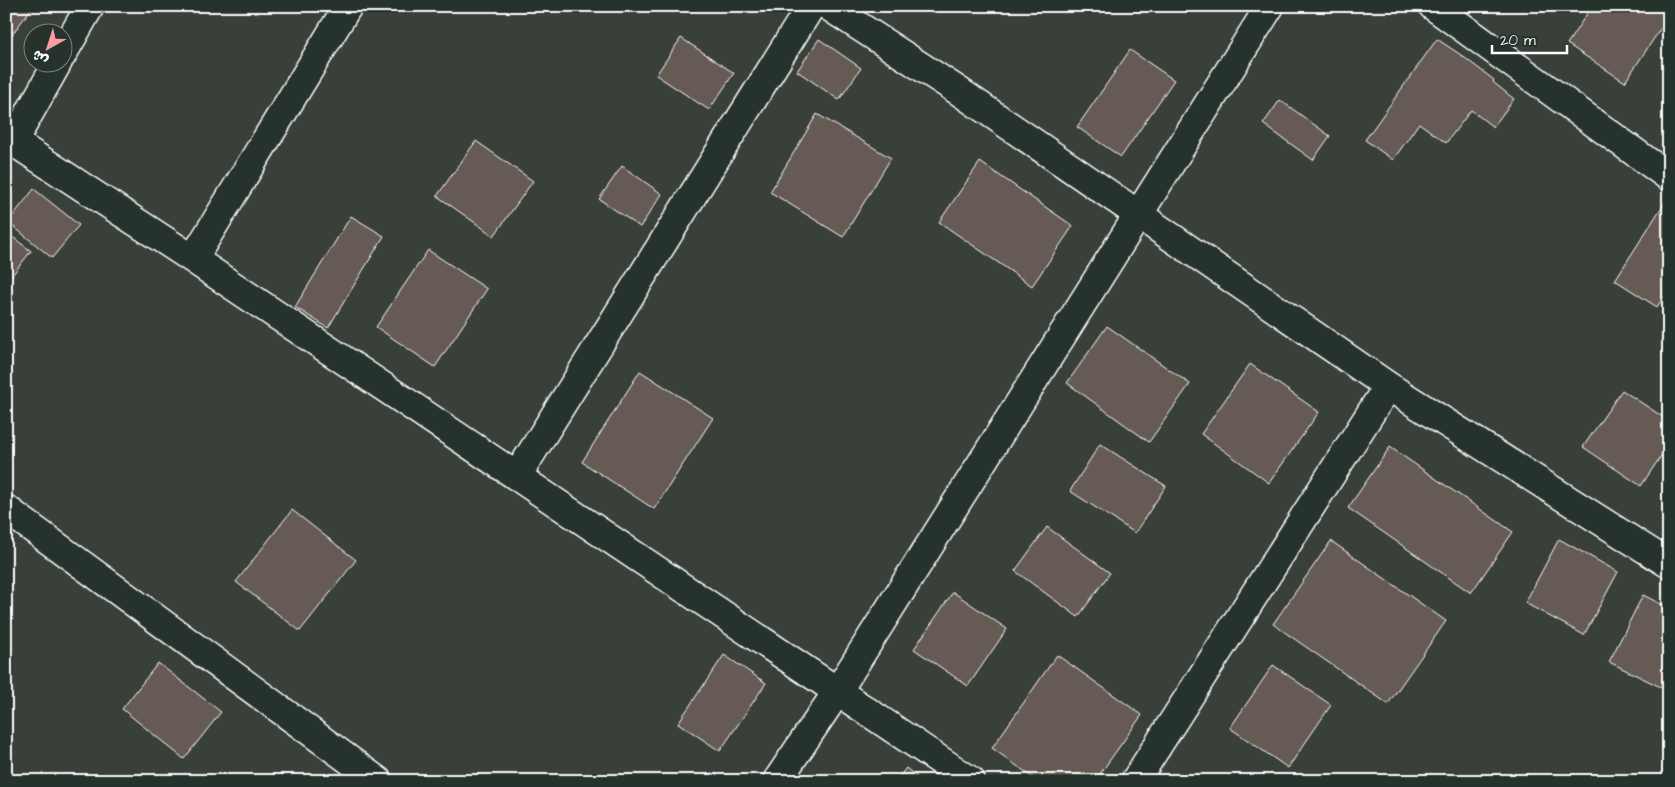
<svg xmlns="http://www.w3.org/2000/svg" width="1675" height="787" font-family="'Architects Daughter','Playpen Sans Arabic',sans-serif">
<rect width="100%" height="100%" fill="#393f39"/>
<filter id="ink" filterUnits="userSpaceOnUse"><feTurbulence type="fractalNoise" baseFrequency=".02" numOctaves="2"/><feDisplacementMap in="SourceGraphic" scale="10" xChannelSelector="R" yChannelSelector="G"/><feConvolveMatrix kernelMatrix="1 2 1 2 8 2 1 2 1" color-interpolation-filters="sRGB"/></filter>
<g filter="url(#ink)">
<path fill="#665a55" stroke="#fff" d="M 6,6 L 33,6 L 6,43 Z
M 1592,6 L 1669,6 L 1669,16 L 1625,82 L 1567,44 Z
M 681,38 L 734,73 L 709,110 L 656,75 Z
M 819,39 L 861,68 L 839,100 L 797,71 Z
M 1437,39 L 1461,55 L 1494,80 L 1493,82 L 1514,99 L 1493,127 L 1471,110 L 1446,143 L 1419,123 L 1393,160 L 1365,140 Z
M 1130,50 L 1174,80 L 1121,157 L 1077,127 Z
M 1280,100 L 1330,136 L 1313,160 L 1263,124 Z
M 817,114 L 891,158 L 843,237 L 770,192 Z
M 476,141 L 533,181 L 494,236 L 437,196 Z
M 980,162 L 1073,226 L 1032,286 L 939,222 Z
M 622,166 L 662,194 L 640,227 L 599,199 Z
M 34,189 L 79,225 L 52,258 L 8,222 Z
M 1665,202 L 1669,205 L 1669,288 L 1657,307 L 1615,280 Z
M 351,216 L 384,236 L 328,328 L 295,307 Z
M 6,232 L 31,251 L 6,283 Z
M 428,250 L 487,289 L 435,367 L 376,327 Z
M 1107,326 L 1190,384 L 1149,442 L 1067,383 Z
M 1250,364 L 1319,412 L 1269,483 L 1201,434 Z
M 640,371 L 713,418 L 654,509 L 582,462 Z
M 1622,390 L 1669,421 L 1669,444 L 1641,486 L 1583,447 Z
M 1100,444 L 1166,486 L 1135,533 L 1070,491 Z
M 1390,447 L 1513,532 L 1471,593 L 1348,508 Z
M 292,510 L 356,560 L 300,631 L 236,582 Z
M 1047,527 L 1110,573 L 1078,617 L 1015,571 Z
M 1559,539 L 1618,572 L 1584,635 L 1525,603 Z
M 1331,541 L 1446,621 L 1388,704 L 1273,624 Z
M 953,592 L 1007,629 L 968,686 L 914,649 Z
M 1643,595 L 1669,608 L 1669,691 L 1609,662 Z
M 724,655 L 766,683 L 720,751 L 678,723 Z
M 1057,655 L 1142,715 L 1095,781 L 1038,781 L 992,748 Z
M 158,663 L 221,712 L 184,759 L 122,709 Z
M 1273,665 L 1331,705 L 1288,768 L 1230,728 Z
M 906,768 L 922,781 L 896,781 Z"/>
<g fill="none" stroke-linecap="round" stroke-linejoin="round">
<defs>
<path id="street" d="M 828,6 L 960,92 L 1388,386 L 1669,564
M 1433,6 L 1669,177
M 62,55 L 90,6
M 6,137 L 193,259 L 971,781
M 13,142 L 58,62
M 193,259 L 348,6
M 517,476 L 811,6
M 6,509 L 378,781
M 777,781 L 837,692 L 1270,6
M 1135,781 L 1388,386"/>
</defs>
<use href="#street" stroke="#fff" stroke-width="31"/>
<use href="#street" stroke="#26332d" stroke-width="28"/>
</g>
</g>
<rect width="1675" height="787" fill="none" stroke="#26332d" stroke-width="25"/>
<rect x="12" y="12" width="1650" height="762" fill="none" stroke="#fff" stroke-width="2" filter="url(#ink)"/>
<g transform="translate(48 48) rotate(219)"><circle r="24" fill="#26332d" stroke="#7d8581"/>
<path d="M0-4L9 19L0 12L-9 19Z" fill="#ff9aa2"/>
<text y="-8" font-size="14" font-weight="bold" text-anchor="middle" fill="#ffffff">ش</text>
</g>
<path d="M1492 45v8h75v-8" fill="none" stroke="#ffffff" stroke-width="2.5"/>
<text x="1500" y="45" font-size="15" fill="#ffffff" stroke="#26332d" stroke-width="4" paint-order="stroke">20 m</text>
</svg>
